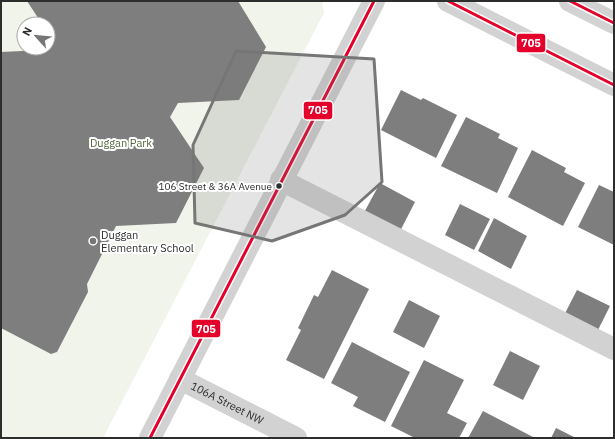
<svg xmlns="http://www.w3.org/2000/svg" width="615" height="439" font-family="'IBM Plex Sans',sans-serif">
<rect width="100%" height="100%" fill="#fff"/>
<path fill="#f0f4eb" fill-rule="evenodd" d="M 1,1 L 322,1 L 324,13 L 103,438 L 1,438 ZM 24,24 L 48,24 L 48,48 L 24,48 Z"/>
<path fill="#7e7e7e" d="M 27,1 L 238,1 L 266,47 L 239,100 L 178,103 L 170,117 L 204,168 L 176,223 L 116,226 L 87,284 L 88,292 L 57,352 L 51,354 L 1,328 L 1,52 L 43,50 L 44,48 L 48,48 L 48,39 L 49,36 L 48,33 L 48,24 L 42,24 Z
M 401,90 L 421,100 L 423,98 L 457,115 L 436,158 L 381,130 Z
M 466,117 L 500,134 L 498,138 L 518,148 L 497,193 L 441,166 Z
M 532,150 L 566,168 L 564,172 L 585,183 L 563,226 L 508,197 Z
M 380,183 L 415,202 L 396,239 L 360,220 Z
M 599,185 L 614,192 L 614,245 L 578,227 Z
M 460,204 L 490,219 L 474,250 L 445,235 Z
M 494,218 L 527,236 L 511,269 L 478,251 Z
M 332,270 L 369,289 L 324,379 L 286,360 L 301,330 L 298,328 L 314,295 L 318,297 Z
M 577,290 L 610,306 L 594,338 L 561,321 Z
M 409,300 L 440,316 L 424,348 L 393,332 Z
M 352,342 L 410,372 L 385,422 L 353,406 L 358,397 L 331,383 Z
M 510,351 L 540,366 L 523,400 L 493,385 Z
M 424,360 L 464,380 L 447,413 L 467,423 L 459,438 L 415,438 L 391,426 Z
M 483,411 L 535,438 L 468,438 Z
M 556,428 L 576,438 L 551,438 Z"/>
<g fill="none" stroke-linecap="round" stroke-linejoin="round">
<g stroke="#d2d2d2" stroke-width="22">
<path d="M 448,1 L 614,85"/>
<path d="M 570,1 L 614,23"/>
<path d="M 281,180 L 614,349"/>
<path id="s1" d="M 180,379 L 296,438"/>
<path d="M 150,438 L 374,1"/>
</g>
<defs>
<path id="bus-1" d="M 448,1 L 614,85
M 570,1 L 614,23
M 150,438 L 374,1"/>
</defs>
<use href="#bus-1" stroke="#fff" stroke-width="6"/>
<use href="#bus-1" stroke="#e4002b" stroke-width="3"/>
</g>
<path fill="#767676" fill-opacity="0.2" stroke="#767676" stroke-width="3" stroke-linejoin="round" d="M 236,51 L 374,59 L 382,182 L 345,215 L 272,241 L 195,223 L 193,145 Z"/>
<circle fill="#2d2d2d" stroke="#fff" stroke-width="1.5" cx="279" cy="186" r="3.5"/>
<circle fill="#767676" stroke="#fff" stroke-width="1.5" cx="93" cy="241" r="4"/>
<g text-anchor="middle" stroke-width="4" stroke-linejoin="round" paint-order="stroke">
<g font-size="10" fill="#2d2d2d" stroke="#fff" text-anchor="end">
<text x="272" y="190">106 Street &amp; 36A Avenue</text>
</g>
<g font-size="11" fill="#53683b" stroke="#fff">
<text x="121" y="147">Duggan Park</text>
</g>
<g font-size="11" fill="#2d2d2d" stroke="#fff" text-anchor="start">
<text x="101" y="239">Duggan<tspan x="101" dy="13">Elementary School</tspan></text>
</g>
<g font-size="11" fill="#2d2d2d" stroke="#fff">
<text dy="4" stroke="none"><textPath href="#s1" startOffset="53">106A Street NW</textPath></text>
</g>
</g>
<g stroke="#fff" stroke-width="1.5">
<rect x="516" y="33" width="30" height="20" rx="4" fill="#e4002b"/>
<rect x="303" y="101" width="30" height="19" rx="4" fill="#e4002b"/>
<rect x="191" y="319" width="30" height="19" rx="4" fill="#e4002b"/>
</g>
<g font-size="11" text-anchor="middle" font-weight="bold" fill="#fff">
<text x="531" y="47">705</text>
<text x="318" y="114">705</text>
<text x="206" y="333">705</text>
</g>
<rect width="615" height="439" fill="none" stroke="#2d2d2d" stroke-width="4"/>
<g transform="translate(36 36) rotate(297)"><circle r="19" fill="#ffffff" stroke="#ababab"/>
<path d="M0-3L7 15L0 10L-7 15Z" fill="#767676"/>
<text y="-6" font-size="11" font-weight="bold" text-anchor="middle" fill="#2d2d2d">N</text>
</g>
</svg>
